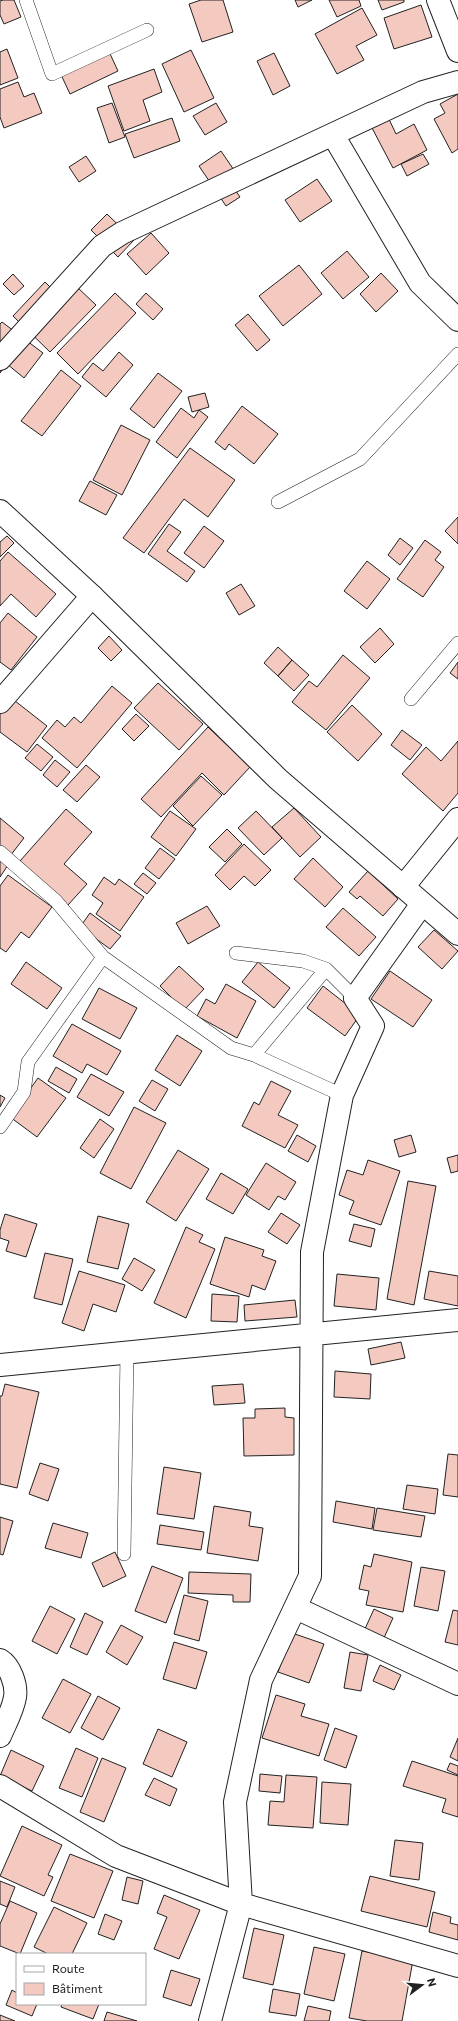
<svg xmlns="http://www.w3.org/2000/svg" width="458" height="2021" font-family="Commissioner,sans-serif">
<rect width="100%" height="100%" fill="#fff"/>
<path fill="#f3c9c0" stroke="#222" d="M 3,0 L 14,0 L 21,17 L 4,24 L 0,15 L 0,1 Z
M 201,0 L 223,0 L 233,32 L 202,42 L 189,4 Z
M 295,0 L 312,0 L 298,7 Z
M 329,0 L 359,0 L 361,6 L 337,17 Z
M 378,0 L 404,0 L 404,2 L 382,10 Z
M 421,5 L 432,37 L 394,49 L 384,18 Z
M 362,8 L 377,35 L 356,46 L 364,60 L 337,74 L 315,34 Z
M 105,43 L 118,71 L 70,94 L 57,66 Z
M 7,49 L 18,78 L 0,85 L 0,52 Z
M 191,50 L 214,98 L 184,112 L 162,64 Z
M 274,53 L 290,86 L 273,95 L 257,61 Z
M 154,69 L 162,92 L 143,100 L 150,121 L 124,131 L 108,86 Z
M 18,82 L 24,97 L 34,93 L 42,113 L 4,128 L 0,117 L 0,89 Z
M 458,94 L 458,149 L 452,153 L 434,119 L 445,113 L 440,104 Z
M 112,103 L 125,137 L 109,143 L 97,108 Z
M 216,103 L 227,122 L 205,135 L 193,116 Z
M 388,117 L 396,134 L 414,124 L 427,150 L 393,168 L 371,126 Z
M 172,118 L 180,141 L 134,158 L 125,134 Z
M 221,151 L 238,176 L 229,181 L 240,197 L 226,206 L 199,166 Z
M 423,154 L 429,164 L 407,176 L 401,164 Z
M 86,156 L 96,171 L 79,182 L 69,167 Z
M 317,179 L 332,201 L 300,222 L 285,200 Z
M 107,214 L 134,240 L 118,257 L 91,230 Z
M 151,233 L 169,253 L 146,275 L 127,254 Z
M 347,251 L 369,277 L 343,299 L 321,273 Z
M 299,265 L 322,294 L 283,326 L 259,296 Z
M 381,273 L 398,291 L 376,312 L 360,294 Z
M 13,274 L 24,286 L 14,295 L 3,284 Z
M 45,282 L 64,301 L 77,287 L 96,305 L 50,352 L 13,316 Z
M 115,293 L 136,313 L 78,374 L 57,353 Z
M 146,293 L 163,309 L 153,320 L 136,304 Z
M 248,314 L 270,340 L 257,351 L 235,325 Z
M 2,322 L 43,353 L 24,378 L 7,364 L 0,373 L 0,324 Z
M 119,352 L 133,365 L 106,397 L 82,377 L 93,363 L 103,371 Z
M 61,370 L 81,386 L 42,436 L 21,421 Z
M 158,373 L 182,391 L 154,428 L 130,409 Z
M 205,393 L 209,407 L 192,412 L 188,397 Z
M 242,406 L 278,434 L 254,464 L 229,444 L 225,450 L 215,442 Z
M 181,408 L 194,418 L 199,410 L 208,417 L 177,458 L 156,442 Z
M 121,425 L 150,440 L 122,495 L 93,480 Z
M 190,448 L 235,480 L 208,517 L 184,499 L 144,553 L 123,538 Z
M 90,481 L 117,495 L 106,515 L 79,501 Z
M 458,517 L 458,544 L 445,531 Z
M 169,524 L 181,532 L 167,551 L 195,571 L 187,582 L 148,554 Z
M 204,526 L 224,541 L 204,568 L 184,553 Z
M 7,536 L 14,543 L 0,557 L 0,542 Z
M 400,538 L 413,548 L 400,565 L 388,555 Z
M 425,540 L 441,552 L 435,560 L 444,567 L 423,597 L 397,579 Z
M 8,552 L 56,594 L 36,617 L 11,594 L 0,606 L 0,561 Z
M 367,561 L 390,579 L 367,609 L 344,591 Z
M 241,584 L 255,606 L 239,615 L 226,593 Z
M 8,613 L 37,637 L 11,670 L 0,662 L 0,623 Z
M 380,628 L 394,644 L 375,663 L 360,647 Z
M 109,636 L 122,650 L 111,661 L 98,648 Z
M 278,647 L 292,660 L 278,676 L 264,663 Z
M 343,655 L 370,678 L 326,730 L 292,702 L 309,681 L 317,687 Z
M 292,660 L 309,675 L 294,691 L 278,676 Z
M 458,662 L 458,679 L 450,673 Z
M 158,683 L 203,724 L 179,750 L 134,708 Z
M 112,686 L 132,703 L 77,768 L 42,738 L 57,720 L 65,727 L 74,717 L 81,723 Z
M 10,697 L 47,726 L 27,752 L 0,732 L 0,710 Z
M 352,705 L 382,734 L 358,761 L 327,732 Z
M 136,714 L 149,726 L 134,741 L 122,729 Z
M 208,727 L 250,767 L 224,795 L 202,773 L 161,817 L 141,799 Z
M 402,730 L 422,745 L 410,760 L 391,745 Z
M 458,741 L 458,793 L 443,811 L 402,774 L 426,747 L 441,761 Z
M 37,744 L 53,757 L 41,771 L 25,758 Z
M 55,760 L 70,772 L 57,787 L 43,775 Z
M 86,765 L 100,777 L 77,802 L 63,790 Z
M 201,776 L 222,795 L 193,826 L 173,806 Z
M 294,808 L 321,837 L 300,857 L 272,827 Z
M 66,809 L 92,832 L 64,864 L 87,884 L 68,905 L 20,861 Z
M 170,811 L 196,829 L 176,856 L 151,837 Z
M 256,811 L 282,838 L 264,855 L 238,828 Z
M 0,818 L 24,838 L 10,856 L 0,848 Z
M 227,829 L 242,844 L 225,862 L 209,847 Z
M 244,844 L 271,870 L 255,886 L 244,876 L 230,890 L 215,875 Z
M 160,848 L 175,859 L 159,879 L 145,868 Z
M 313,858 L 343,887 L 325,907 L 294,879 Z
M 0,859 L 8,865 L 0,877 Z
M 368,871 L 398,899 L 383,916 L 360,896 L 357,899 L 349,892 Z
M 143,873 L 156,883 L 147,894 L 134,884 Z
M 8,875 L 52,907 L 29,938 L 21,932 L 6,952 L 0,948 L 0,886 Z
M 104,877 L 115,885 L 119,879 L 144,897 L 120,931 L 96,914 L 103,903 L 92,895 Z
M 207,906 L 220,926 L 188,944 L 176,923 Z
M 343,908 L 376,937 L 359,956 L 326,927 Z
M 90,913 L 121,936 L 110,949 L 80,927 Z
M 434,930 L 458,951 L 442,969 L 418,947 Z
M 26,962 L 62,988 L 47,1009 L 11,984 Z
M 258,962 L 290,988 L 274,1008 L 242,982 Z
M 179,966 L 204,989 L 184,1010 L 160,986 Z
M 390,971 L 432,1000 L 413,1027 L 371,999 Z
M 226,984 L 256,1001 L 237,1038 L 197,1016 L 206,999 L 215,1004 Z
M 323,986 L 360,1015 L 345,1036 L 307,1008 Z
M 99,988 L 137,1008 L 120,1039 L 82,1019 Z
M 72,1024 L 121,1051 L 107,1075 L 87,1064 L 82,1073 L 53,1056 Z
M 177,1035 L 202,1051 L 180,1086 L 155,1070 Z
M 56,1067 L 77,1079 L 69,1093 L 48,1081 Z
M 91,1074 L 124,1092 L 109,1116 L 77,1097 Z
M 38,1078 L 66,1098 L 37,1137 L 10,1117 Z
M 152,1080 L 168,1089 L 155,1111 L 139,1101 Z
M 271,1081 L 291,1091 L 278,1115 L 298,1125 L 285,1148 L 242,1126 L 254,1102 L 259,1105 Z
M 0,1095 L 5,1098 L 0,1107 Z
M 134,1107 L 166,1123 L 131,1189 L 100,1173 Z
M 100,1119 L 114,1129 L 94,1158 L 80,1148 Z
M 297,1135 L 316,1146 L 308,1162 L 288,1151 Z
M 411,1135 L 416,1152 L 399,1157 L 394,1140 Z
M 178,1150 L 209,1169 L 176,1221 L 146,1202 Z
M 458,1155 L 458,1171 L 451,1173 L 447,1158 Z
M 368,1160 L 400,1171 L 381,1225 L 349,1214 L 354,1201 L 339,1195 L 347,1170 L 363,1175 Z
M 266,1163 L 296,1182 L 285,1200 L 278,1196 L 269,1210 L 246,1195 Z
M 221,1173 L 248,1189 L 233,1214 L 206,1199 Z
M 408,1181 L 436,1186 L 414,1305 L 387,1299 Z
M 281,1213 L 300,1225 L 287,1244 L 268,1232 Z
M 5,1214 L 37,1224 L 26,1257 L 6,1251 L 9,1241 L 0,1238 L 0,1230 Z
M 98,1216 L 129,1224 L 118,1269 L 87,1262 Z
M 354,1224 L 375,1229 L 371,1247 L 349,1241 Z
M 186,1227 L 203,1235 L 199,1242 L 215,1249 L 186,1318 L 154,1303 Z
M 225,1237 L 264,1250 L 262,1256 L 276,1261 L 265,1290 L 252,1285 L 249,1297 L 210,1284 Z
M 45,1253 L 73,1259 L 62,1305 L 34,1298 Z
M 134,1258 L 155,1270 L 142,1291 L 122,1279 Z
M 79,1271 L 125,1285 L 116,1312 L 93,1304 L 84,1331 L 62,1323 Z
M 429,1271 L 458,1276 L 458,1306 L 424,1299 Z
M 337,1274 L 379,1278 L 376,1310 L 334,1306 Z
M 212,1294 L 239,1296 L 237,1322 L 211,1321 Z
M 295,1300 L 297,1317 L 245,1321 L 244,1305 Z
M 401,1342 L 405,1358 L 371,1365 L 368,1349 Z
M 335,1371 L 371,1374 L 370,1399 L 334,1397 Z
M 5,1384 L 39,1392 L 17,1488 L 0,1484 L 0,1396 L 2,1396 Z
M 243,1384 L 245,1403 L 214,1405 L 212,1386 Z
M 285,1408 L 285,1417 L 294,1418 L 294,1455 L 244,1456 L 243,1418 L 255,1418 L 255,1409 Z
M 448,1454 L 458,1455 L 458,1497 L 443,1495 Z
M 40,1463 L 59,1469 L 48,1501 L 29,1494 Z
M 164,1467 L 201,1473 L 194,1519 L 157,1514 Z
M 407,1485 L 438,1489 L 435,1514 L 403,1509 Z
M 336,1501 L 375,1508 L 372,1529 L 333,1522 Z
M 214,1506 L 251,1512 L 249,1526 L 263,1528 L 258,1561 L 207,1553 Z
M 377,1508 L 425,1516 L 421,1537 L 373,1530 Z
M 0,1517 L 13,1521 L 3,1555 L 0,1554 Z
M 53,1523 L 88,1533 L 81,1558 L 45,1548 Z
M 160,1525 L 204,1532 L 201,1550 L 157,1544 Z
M 115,1552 L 126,1576 L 103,1587 L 92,1563 Z
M 374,1554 L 412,1562 L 403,1612 L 366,1605 L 369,1591 L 359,1589 L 364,1565 L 371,1567 Z
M 152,1566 L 183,1578 L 166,1623 L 135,1611 Z
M 421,1567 L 445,1571 L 438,1611 L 414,1606 Z
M 189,1572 L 251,1574 L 250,1602 L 233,1602 L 233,1595 L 188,1593 Z
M 184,1595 L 208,1601 L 199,1641 L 174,1634 Z
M 50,1606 L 75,1619 L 57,1654 L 32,1641 Z
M 374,1609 L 393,1618 L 383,1640 L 364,1631 Z
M 453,1610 L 458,1611 L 458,1645 L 445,1642 Z
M 85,1613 L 103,1622 L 87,1655 L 70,1647 Z
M 121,1625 L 143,1637 L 127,1665 L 106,1652 Z
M 292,1633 L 324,1644 L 309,1683 L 278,1672 Z
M 174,1642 L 207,1652 L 196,1689 L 163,1679 Z
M 350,1652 L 368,1655 L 361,1691 L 344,1688 Z
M 380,1665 L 401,1675 L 394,1690 L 373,1681 Z
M 63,1679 L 91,1694 L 70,1733 L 42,1718 Z
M 276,1695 L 305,1704 L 301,1716 L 329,1724 L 319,1756 L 262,1738 Z
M 98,1696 L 120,1708 L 103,1740 L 81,1728 Z
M 335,1728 L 357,1736 L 346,1768 L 324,1760 Z
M 158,1729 L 187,1742 L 172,1777 L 143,1764 Z
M 458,1738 L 458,1761 L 450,1757 Z
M 76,1748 L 98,1758 L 82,1797 L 59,1788 Z
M 11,1750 L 44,1766 L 32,1791 L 0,1776 Z
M 102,1758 L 126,1768 L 104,1822 L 80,1812 Z
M 412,1761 L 458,1776 L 458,1817 L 442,1812 L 446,1799 L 403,1786 Z
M 450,1763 L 458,1766 L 458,1775 L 447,1770 Z
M 260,1774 L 282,1776 L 280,1793 L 259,1791 Z
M 286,1775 L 317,1777 L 313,1828 L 268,1825 L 270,1801 L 284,1802 Z
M 154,1778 L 177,1789 L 170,1806 L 145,1795 Z
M 322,1782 L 351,1784 L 348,1825 L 320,1823 Z
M 22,1826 L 62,1845 L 48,1875 L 53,1877 L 44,1896 L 0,1876 Z
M 395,1840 L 423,1843 L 419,1880 L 390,1876 Z
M 70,1854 L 113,1871 L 94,1918 L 51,1901 Z
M 370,1876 L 435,1892 L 427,1927 L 361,1911 Z
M 127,1877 L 143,1881 L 138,1904 L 122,1900 Z
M 0,1881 L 15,1887 L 7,1907 L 0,1904 Z
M 164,1895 L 200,1910 L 179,1959 L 154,1949 L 167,1917 L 157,1913 Z
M 10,1901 L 37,1913 L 20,1954 L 0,1946 L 0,1924 Z
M 54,1907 L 87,1923 L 72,1954 L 48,1954 L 34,1947 Z
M 433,1912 L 451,1917 L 450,1923 L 458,1925 L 458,1940 L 429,1932 Z
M 105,1914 L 122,1921 L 114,1940 L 98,1934 Z
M 254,1928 L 284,1935 L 273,1985 L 243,1978 Z
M 314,1947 L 345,1954 L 334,2001 L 304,1994 Z
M 362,1951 L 413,1960 L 402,2021 L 367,2021 L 349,2018 Z
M 171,1970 L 200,1979 L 191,2006 L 163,1997 Z
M 273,1989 L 300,1994 L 296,2016 L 269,2012 Z
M 12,1990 L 17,1993 L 17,2004 L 37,2004 L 32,2016 L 6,2005 Z
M 62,2004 L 99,2004 L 93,2019 L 61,2007 Z
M 308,2006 L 331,2011 L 329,2021 L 304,2021 Z
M 107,2012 L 137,2021 L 104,2021 Z
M 0,2015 L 15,2021 L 0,2021 Z"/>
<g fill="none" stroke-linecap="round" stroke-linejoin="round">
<defs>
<path id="lane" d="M 26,0 L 52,74 L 147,30
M 278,502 L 360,459 L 458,354
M 411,699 L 458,643
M 0,852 L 56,901 L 103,957 L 231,1048 L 254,1055 L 342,1095
M 236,953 L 303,961 L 326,969 L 355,998
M 254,1055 L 326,969
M 0,1127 L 24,1092 L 28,1062 L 103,957
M 124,1554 L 127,1352"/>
<path id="street" d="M 438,0 L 458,51
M 333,135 L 420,283 L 458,320
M 0,359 L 102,246 L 122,233 L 423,92 L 458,82
M 0,702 L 92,596
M 403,887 L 458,819
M 0,1365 L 458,1320
M 296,1608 L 458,1684
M 0,1660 C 10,1666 17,1685 15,1697 C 13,1710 5,1724 0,1736
M 0,1786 L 116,1856 L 241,1904 L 458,1966
M 210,2021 L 241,1904 L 235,1802 L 261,1680 L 310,1576 L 312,1252 L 342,1095 L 373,1026 L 355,998 L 422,904"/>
<path id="primary" d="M 0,511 L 92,596 L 278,779 L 458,934"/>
</defs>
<use href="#lane" stroke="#222" stroke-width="14"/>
<use href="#street" stroke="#222" stroke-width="24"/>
<use href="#primary" stroke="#222" stroke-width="24"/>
<use href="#lane" stroke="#fff" stroke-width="13"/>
<use href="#street" stroke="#fff" stroke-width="22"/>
<use href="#primary" stroke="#fff" stroke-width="22"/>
</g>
<rect x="16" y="1953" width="130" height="52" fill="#ffffff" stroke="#a7a7a7"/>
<rect x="24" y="1966" width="20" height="6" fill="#ffffff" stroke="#a7a7a7"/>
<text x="52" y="1973" font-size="12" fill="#222222">Route</text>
<rect x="24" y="1983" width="20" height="12" fill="#f3c9c0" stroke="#a7a7a7"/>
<text x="52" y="1993" font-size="12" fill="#222222">Bâtiment</text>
<g transform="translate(422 1985) rotate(74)" stroke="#ffffff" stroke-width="3" paint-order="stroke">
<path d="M0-3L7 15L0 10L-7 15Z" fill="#222222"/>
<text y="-6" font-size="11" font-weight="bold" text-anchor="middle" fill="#222222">N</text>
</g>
</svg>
